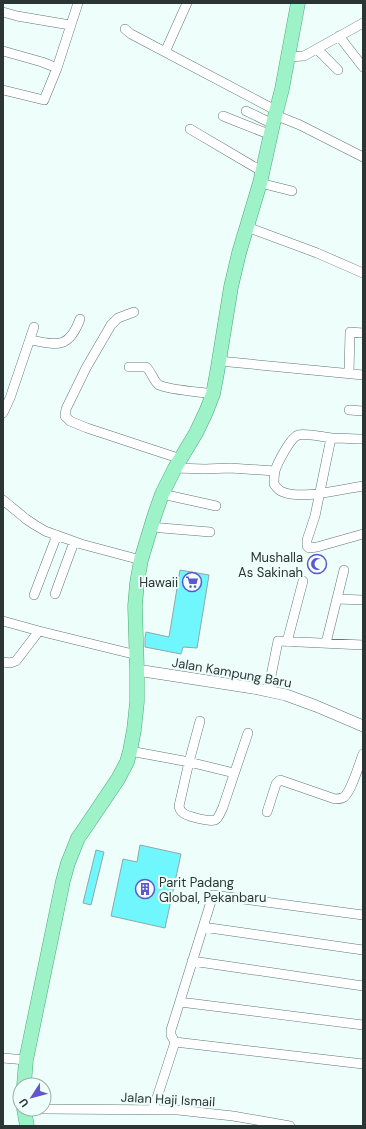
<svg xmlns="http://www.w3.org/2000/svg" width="366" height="1129" font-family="'DM Sans',sans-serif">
<rect width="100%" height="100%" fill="#eefefa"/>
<path fill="#70f6fd" stroke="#8fa9aa" d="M 180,570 L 209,575 L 197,648 L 183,647 L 181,654 L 145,647 L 145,638 L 146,632 L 169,637 Z
M 140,845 L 181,854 L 165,928 L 111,916 L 123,859 L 137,862 Z
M 96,850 L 104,852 L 91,905 L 83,903 Z"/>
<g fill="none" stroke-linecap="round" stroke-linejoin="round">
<defs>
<path id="minor" d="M 3,12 L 17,16 L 70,25
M 125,29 L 131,34 L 277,111
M 339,36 L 363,67
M 317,49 L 338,70
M 3,51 L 42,62 L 57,68 L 44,100 L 3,90
M 165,52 L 187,3
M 288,57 L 304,56 L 363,23
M 57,68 L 78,3
M 246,111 L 273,124
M 275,115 L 300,125 L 363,157
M 223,116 L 271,135
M 190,129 L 263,172
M 260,183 L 292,191
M 247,227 L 317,253 L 363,273
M 134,312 L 118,318 L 111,325 L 86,368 L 66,409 L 65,416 L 70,421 L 87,428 L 181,459
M 31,340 C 58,345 69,349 80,319
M 219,361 L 363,375
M 129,367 L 146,367 C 152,372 153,381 159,385 C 170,390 200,392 213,394
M 349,373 L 350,332 L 363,333
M 349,410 L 363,411
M 3,413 L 10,398 L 34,327
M 331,438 L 315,516 L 307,540 L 307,546 L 309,548 L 317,547 L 363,534
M 363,439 C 353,439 342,438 332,438 C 322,437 307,433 298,435 C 290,438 277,464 275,471 C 274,475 274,480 274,484 C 276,487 279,491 283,492 C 301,500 343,489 363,486
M 175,468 L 205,469 L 230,468 L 275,471
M 162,494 L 216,506
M 3,500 L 26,519 L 35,525 L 45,531 L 81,544 L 141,560
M 150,527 L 210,532
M 55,594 L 74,542
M 34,595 L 57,535
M 337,599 L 363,600
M 3,621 L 39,631 L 137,655
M 287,642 L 303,581
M 326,643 L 344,570
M 3,662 L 10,663 L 16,661 L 39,631
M 268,691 L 278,641 L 363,645
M 200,721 L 189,762 L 179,806 C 180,809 179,809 182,812 C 185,816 209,822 215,820 C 219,818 221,811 223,807 L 248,733
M 130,751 L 189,762 L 234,773
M 267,812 L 276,784 L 280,780 L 283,781 L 335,799 C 338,799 341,799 344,797 C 352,790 359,764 363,754
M 363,915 L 213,895 L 171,1030 L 171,1035 L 175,1042 L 363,1064
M 203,927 L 363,950
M 192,961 L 363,986
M 180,1002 L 363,1025
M 3,1058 L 26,1060
M 44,1109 L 178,1110 L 233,1116 L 290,1126
M 153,1110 L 175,1042"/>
<path id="tertiary" d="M 137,670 L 253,688 L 286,695 L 316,706 L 363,726"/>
<path id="primary" d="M 24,1085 L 26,1060 L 63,881 L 68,863 L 78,838 L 85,828 L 118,779 L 127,762 L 130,751 L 134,730 L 137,702 L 137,670 L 135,606 L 137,583 L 141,560 L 154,517 L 162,494 L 175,468 L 196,433 L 206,412 L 213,394 L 217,373 L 231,287 L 239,253 L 260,183 L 273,124 L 282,89 L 298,3
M 24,1109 L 27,1126"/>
</defs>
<use href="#minor" stroke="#607772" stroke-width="10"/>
<use href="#tertiary" stroke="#607772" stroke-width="12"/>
<use href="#primary" stroke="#4aaa7b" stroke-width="15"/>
<use href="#minor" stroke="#fff" stroke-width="9"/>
<use href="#tertiary" stroke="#fff" stroke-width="11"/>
<use href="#primary" stroke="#9df2c7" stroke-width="14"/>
</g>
<defs>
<symbol id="mosque-ring" viewBox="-11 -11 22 22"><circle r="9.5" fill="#eefefa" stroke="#6255ce" stroke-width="1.5"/><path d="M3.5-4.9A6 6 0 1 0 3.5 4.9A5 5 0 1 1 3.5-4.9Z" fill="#6255ce"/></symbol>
<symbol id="supermarket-ring" viewBox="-11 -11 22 22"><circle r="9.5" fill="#eefefa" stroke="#6255ce" stroke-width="1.5"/><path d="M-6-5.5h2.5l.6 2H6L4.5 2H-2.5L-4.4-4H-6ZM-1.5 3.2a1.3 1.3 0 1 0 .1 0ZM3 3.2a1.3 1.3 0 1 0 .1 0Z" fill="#6255ce"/></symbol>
<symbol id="building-ring" viewBox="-11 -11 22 22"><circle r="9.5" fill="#eefefa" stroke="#6255ce" stroke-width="1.5"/><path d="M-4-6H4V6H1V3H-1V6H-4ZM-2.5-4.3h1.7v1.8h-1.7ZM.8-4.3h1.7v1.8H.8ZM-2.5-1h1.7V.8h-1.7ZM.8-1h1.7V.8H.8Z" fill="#6255ce"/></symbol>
</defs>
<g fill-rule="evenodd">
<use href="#mosque-ring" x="306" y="553" width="22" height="22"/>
<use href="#supermarket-ring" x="181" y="571" width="22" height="22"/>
<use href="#building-ring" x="134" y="878" width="22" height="22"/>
</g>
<g text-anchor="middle" stroke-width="4" stroke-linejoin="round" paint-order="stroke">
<g font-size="13" fill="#2b3533" stroke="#eefefa" text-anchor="end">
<text x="303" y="562">Mushalla<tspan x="303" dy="15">As Sakinah</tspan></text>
<text x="178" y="587">Hawaii</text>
<text x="159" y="887" text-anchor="start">Parit Padang<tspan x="159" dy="15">Global, Pekanbaru</tspan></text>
</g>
<g font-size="13" fill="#2b3533" stroke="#eefefa">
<text transform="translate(232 672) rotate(10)" y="5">Jalan Kampung Baru</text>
<text transform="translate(168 1099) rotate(3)" y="5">Jalan Haji Ismail</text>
</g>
</g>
<rect width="366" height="1129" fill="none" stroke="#2b3533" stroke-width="8"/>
<g transform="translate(32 1097) rotate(234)"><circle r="19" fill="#eefefa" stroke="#a0aeaa"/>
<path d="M0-3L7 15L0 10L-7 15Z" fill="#6255ce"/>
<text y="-6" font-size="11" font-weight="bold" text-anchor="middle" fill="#2b3533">U</text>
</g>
</svg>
